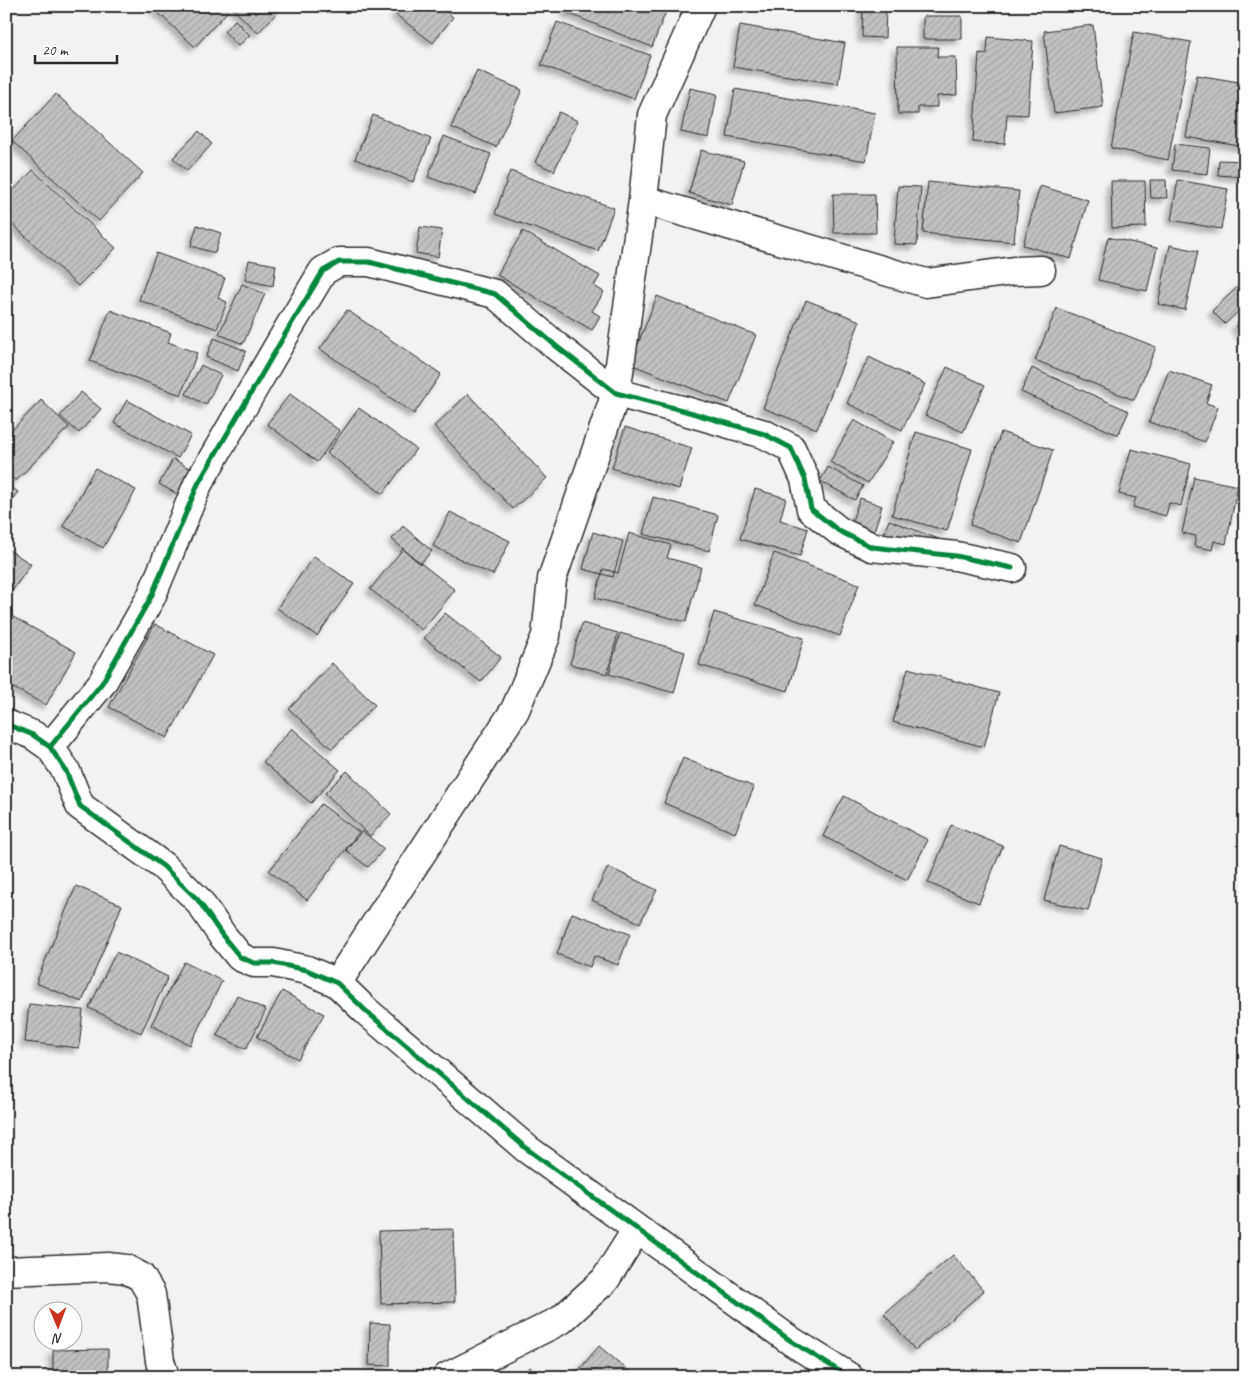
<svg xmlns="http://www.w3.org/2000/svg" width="1251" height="1383" font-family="Caveat,sans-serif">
<defs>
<pattern id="building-hatch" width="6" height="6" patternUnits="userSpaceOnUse" patternTransform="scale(1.25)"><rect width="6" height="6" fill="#c1c1c1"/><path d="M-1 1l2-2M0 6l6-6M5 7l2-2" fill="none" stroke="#a6a6a6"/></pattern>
<filter id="shadow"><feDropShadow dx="-4.5" dy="4.5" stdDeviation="2.5" flood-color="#0004"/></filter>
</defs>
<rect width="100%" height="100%" fill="#f2f2f2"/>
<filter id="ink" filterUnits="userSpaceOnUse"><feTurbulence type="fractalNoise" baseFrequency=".02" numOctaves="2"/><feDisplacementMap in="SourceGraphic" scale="10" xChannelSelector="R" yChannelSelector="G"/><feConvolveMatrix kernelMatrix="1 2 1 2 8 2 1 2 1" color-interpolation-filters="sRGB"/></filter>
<g filter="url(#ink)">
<path fill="url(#building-hatch)" stroke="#2b2b2b" filter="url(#shadow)" d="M 151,6 L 223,6 L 228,11 L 195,47 Z
M 230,6 L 283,6 L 258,33 Z
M 401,6 L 439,6 L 453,17 L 433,43 L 395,14 Z
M 568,6 L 668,6 L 652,47 L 565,12 Z
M 863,6 L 886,6 L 885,38 L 862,37 Z
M 923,16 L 962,16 L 962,39 L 923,39 Z
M 235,20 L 250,35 L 238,46 L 224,31 Z
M 557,22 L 650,55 L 634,99 L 541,65 Z
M 740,25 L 845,43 L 838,84 L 733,67 Z
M 1093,25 L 1103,107 L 1054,113 L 1044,31 Z
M 1134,32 L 1191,42 L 1168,160 L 1111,148 Z
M 988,37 L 1033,41 L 1028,115 L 1007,114 L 1005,144 L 973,142 L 979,53 L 987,54 Z
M 897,47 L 938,47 L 937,57 L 956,57 L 957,95 L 937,96 L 937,107 L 918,107 L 918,114 L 898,114 Z
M 477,71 L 522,90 L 496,147 L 451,127 Z
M 1197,75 L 1245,83 L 1245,147 L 1186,137 Z
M 690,88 L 717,94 L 709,138 L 681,132 Z
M 735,89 L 875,113 L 866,161 L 727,137 Z
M 56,94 L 143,173 L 99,221 L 12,141 Z
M 559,112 L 578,121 L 554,171 L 535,162 Z
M 373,115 L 431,139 L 413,182 L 355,159 Z
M 199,131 L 212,144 L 187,171 L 173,158 Z
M 444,136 L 491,154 L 476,194 L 428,177 Z
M 1175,144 L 1210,148 L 1207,174 L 1172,170 Z
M 701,150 L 744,161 L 732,205 L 689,193 Z
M 1219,160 L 1245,161 L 1245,177 L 1218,175 Z
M 33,170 L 116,248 L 78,286 L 6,218 L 6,198 Z
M 510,171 L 614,208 L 598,251 L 495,214 Z
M 1150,180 L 1166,180 L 1167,198 L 1151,198 Z
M 1178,180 L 1228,189 L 1221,229 L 1171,220 Z
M 1111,181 L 1145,181 L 1146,227 L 1112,228 Z
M 928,182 L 1019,191 L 1014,242 L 923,233 Z
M 898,186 L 921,187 L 917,245 L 894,244 Z
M 1040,186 L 1088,200 L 1071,259 L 1023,245 Z
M 833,194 L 875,194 L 876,233 L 834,233 Z
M 197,225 L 221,233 L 215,253 L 191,246 Z
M 420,227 L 442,230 L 438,257 L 416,253 Z
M 523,231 L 600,276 L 594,286 L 604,292 L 592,311 L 600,316 L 592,330 L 497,275 Z
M 1108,237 L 1157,248 L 1147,291 L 1098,280 Z
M 1170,245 L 1198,251 L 1185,310 L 1158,304 Z
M 156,253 L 225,278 L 218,298 L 227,302 L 217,329 L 139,300 Z
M 249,260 L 276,265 L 273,286 L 245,280 Z
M 1245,280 L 1245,305 L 1225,324 L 1212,311 Z
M 242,284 L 265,294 L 243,344 L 219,334 Z
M 657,296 L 756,335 L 729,403 L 630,364 Z
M 806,300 L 860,321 L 817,429 L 763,408 Z
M 1057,308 L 1156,347 L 1134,400 L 1035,360 Z
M 110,310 L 171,333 L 168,342 L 197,353 L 181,395 L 90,361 Z
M 347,310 L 441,374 L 414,414 L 320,349 Z
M 1245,317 L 1245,337 L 1235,326 Z
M 214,338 L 246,351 L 238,371 L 206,357 Z
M 869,357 L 925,384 L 902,430 L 847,403 Z
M 201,365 L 221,375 L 206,405 L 186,394 Z
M 947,367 L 985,385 L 963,432 L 925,415 Z
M 1032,368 L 1129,411 L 1118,435 L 1021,392 Z
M 1169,370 L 1212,385 L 1206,403 L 1218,407 L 1205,442 L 1149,422 Z
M 81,392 L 101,409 L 79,433 L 60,416 Z
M 290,394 L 340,431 L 317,462 L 267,424 Z
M 468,394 L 547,478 L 513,509 L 434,426 Z
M 41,400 L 69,427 L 16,481 L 6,472 L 6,436 Z
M 127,400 L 191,435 L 178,458 L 114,423 Z
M 359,408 L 416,449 L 383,494 L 327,453 Z
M 854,420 L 893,442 L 868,483 L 830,462 Z
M 625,427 L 692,448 L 679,489 L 612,468 Z
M 916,432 L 972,449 L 947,531 L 892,515 Z
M 1001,432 L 1053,450 L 1021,543 L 970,525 Z
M 1131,449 L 1191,464 L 1181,506 L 1169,503 L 1166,516 L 1133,507 L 1136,498 L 1119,494 Z
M 173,459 L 191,469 L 177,494 L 159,484 Z
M 828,467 L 863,486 L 855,500 L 820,481 Z
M 95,468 L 136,490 L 103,548 L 63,526 Z
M 1194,477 L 1238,486 L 1226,544 L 1214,541 L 1212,550 L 1194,546 L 1196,536 L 1182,533 Z
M 6,483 L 18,492 L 6,507 Z
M 755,489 L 786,498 L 780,520 L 808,529 L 800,556 L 740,539 Z
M 653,497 L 718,515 L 709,551 L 643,534 Z
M 860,498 L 882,506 L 872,537 L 849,529 Z
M 450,512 L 510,541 L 493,575 L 433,546 Z
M 889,520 L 939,539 L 934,552 L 884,533 Z
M 403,526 L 432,551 L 420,564 L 392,539 Z
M 593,532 L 623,541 L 613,577 L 583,569 Z
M 629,533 L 671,545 L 667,558 L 701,567 L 686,622 L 595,598 L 603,569 L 618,573 Z
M 6,548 L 31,564 L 8,597 L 6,596 Z
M 403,549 L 455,590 L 422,630 L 370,589 Z
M 774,553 L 859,584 L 840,636 L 755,605 Z
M 314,556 L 354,584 L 317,636 L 277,608 Z
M 714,612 L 804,638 L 788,691 L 699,665 Z
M 6,613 L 76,652 L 46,705 L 6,684 Z
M 445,613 L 501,657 L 481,682 L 424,638 Z
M 582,623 L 618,633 L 607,674 L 570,664 Z
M 155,624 L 213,655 L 167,738 L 109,707 Z
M 620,633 L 685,652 L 674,693 L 609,674 Z
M 332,663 L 375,705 L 332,749 L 289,709 Z
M 908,668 L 999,693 L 984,747 L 893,722 Z
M 292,728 L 340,770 L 311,803 L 263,762 Z
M 683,758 L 754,787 L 735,833 L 664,803 Z
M 347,771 L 391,814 L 370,836 L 325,793 Z
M 844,796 L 928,840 L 907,880 L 823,836 Z
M 321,804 L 359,832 L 307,900 L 269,871 Z
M 951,825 L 1003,846 L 979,903 L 928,883 Z
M 362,831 L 384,849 L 368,867 L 346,850 Z
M 1059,846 L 1102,858 L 1088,911 L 1044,900 Z
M 608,867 L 657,890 L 640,923 L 592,900 Z
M 76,886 L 122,905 L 82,1002 L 36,983 Z
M 572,913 L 630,934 L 618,965 L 594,956 L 590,967 L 557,954 Z
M 116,952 L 168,977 L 141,1033 L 89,1008 Z
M 184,962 L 222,981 L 190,1045 L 151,1025 Z
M 282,991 L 324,1014 L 298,1059 L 257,1037 Z
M 237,995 L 266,1010 L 246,1049 L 217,1035 Z
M 29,1004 L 83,1010 L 79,1048 L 25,1042 Z
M 453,1229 L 455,1302 L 381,1304 L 379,1231 Z
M 953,1255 L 984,1291 L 915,1350 L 884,1314 Z
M 370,1323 L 390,1324 L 390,1366 L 369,1365 Z
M 599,1346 L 636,1377 L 573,1377 Z
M 108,1349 L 108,1377 L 53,1377 L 53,1350 Z
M 530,1367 L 539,1377 L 520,1377 Z"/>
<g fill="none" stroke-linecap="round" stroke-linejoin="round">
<defs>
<path id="street" d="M 643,200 L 926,283 L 1014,271 L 1041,270
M 6,724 L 33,735 L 50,747 L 66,771 L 80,806 L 163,866 L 198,900 L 222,935 L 240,957 L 254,963 L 273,963 L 307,970 L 337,983 L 366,1011 L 527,1149 L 791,1341 L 849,1377
M 50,747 L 102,683 L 151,597 L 198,484 L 287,331 L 323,271 L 339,262 L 369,262 L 495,294 L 556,346 L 616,393 L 682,410 L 764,434 L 791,448 L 805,479 L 811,509 L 839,531 L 872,547 L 956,556 L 1012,568
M 337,983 L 515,710 L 546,636 L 552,579 L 616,393 L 643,200 L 652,115 L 701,6
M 6,1271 L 108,1267 L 126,1269 L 141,1277 L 151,1294 L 160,1361 L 165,1377
M 447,1377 L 561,1320 L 605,1280 L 637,1229"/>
</defs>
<use href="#street" stroke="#2b2b2b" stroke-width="31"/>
<use href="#street" stroke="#fff" stroke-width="28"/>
<defs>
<path id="cycleway" d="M 6,724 L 33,735 L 50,747 L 66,771 L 80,806 L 163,866 L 198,900 L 222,935 L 240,957 L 254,963 L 273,963 L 307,970 L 337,983 L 366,1011 L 527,1149 L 791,1341 L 849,1377
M 50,747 L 102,683 L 151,597 L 198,484 L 287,331 L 323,271 L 339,262 L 369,262 L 495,294 L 556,346 L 616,393 L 682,410 L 764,434 L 791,448 L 805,479 L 811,509 L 839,531 L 872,547 L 956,556 L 1012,568"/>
</defs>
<use href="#cycleway" stroke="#fff" stroke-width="8"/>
<use href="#cycleway" stroke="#00873e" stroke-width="5"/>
</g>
</g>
<rect width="1251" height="1383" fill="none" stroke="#fff" stroke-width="25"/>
<rect x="12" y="12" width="1226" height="1358" fill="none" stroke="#2b2b2b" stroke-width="2" filter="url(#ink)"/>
<g transform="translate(58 1326) rotate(179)"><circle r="24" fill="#ffffff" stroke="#aaaaaa"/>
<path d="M0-4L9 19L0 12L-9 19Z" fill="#c8321e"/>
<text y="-8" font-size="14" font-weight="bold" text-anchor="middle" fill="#2b2b2b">N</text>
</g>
<path d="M35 55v8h82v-8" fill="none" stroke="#2b2b2b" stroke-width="2.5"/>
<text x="42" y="55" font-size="15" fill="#2b2b2b" stroke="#ffffff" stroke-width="4" paint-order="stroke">20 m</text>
</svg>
